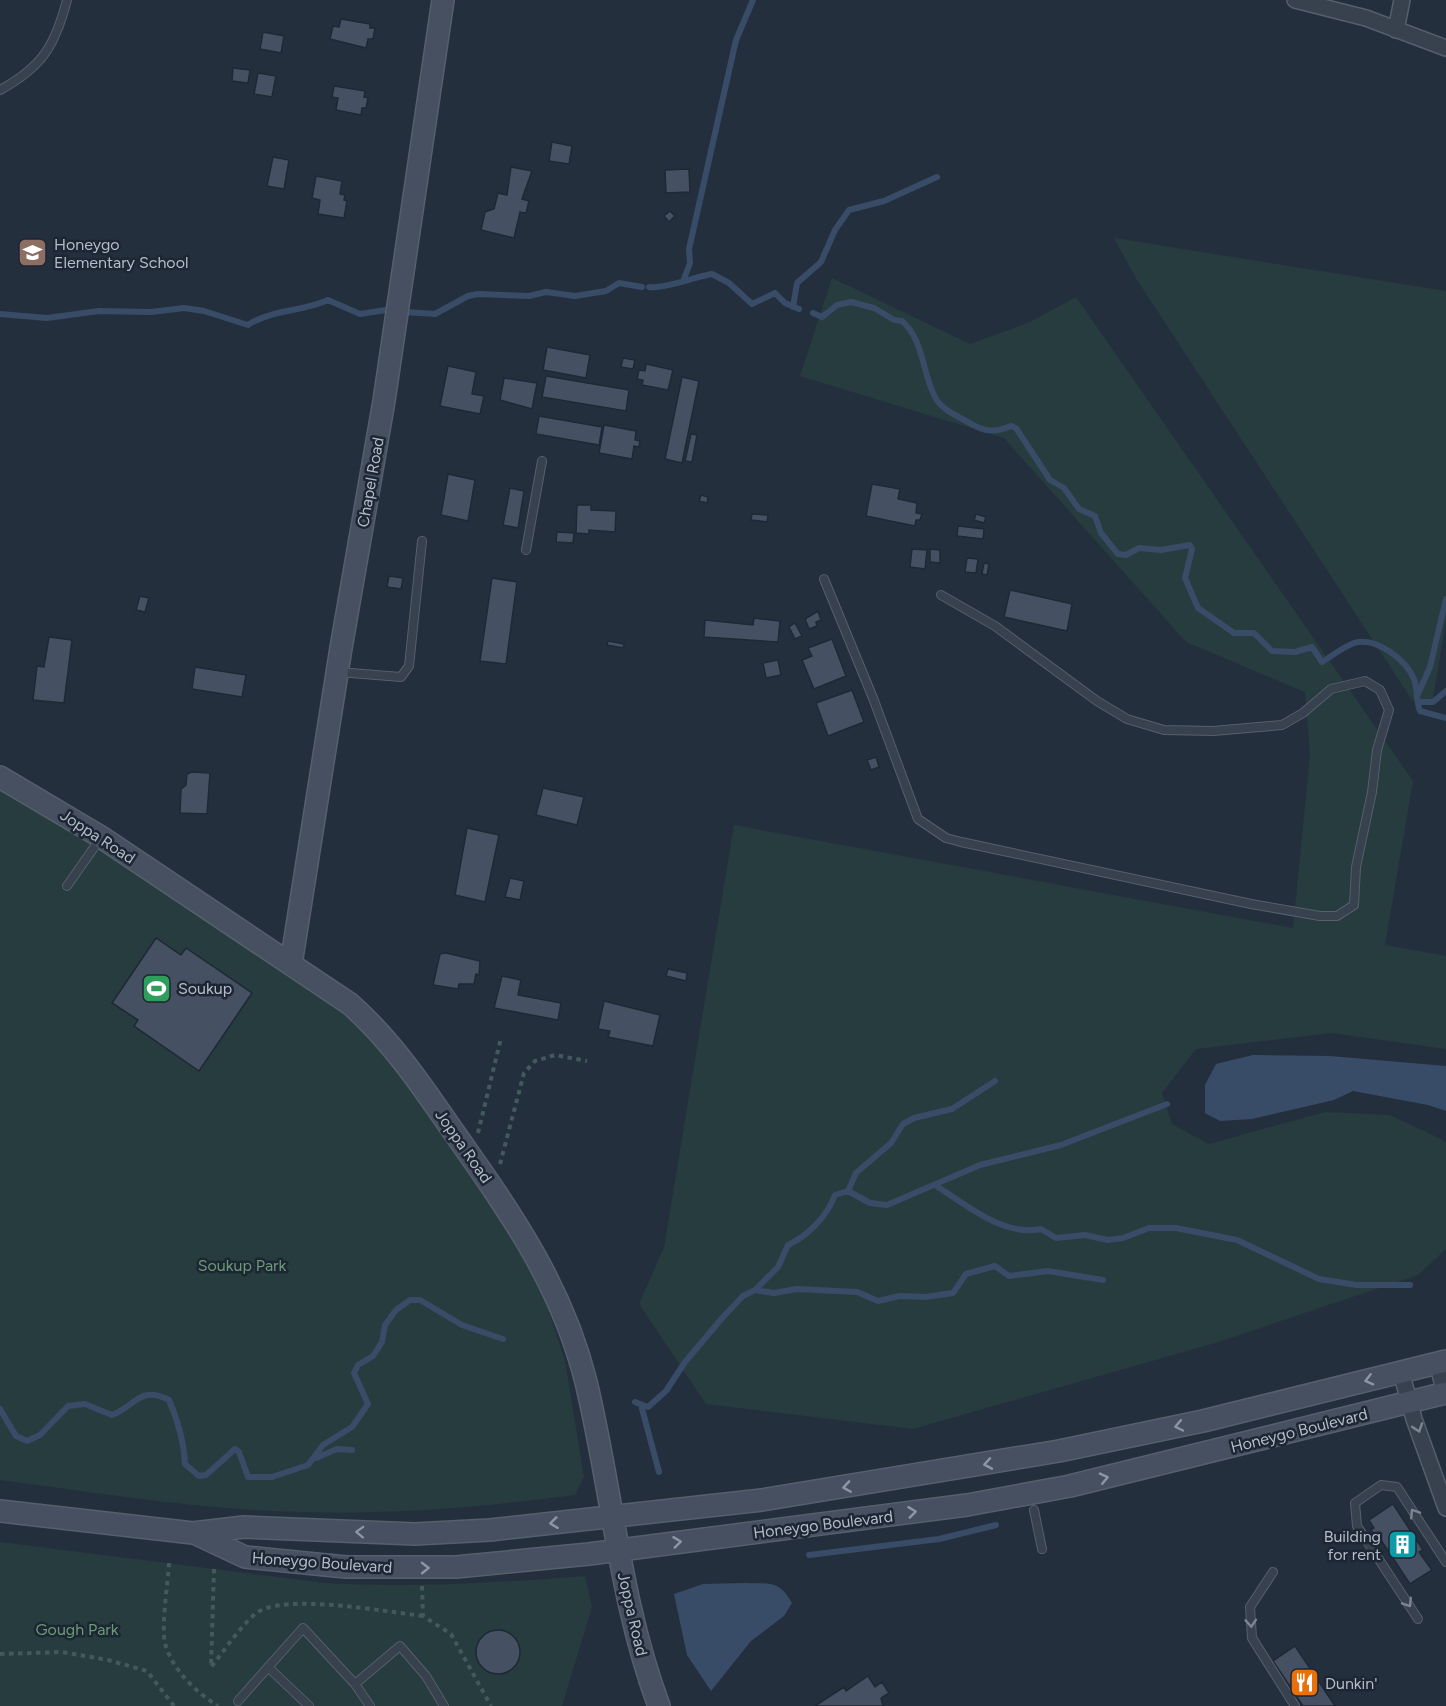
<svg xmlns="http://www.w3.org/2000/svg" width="1446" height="1706" font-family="Figtree,sans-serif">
<rect width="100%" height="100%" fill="#242f3e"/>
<path fill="#263c3f" d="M 1114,238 L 1446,291 L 1446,622 L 1432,703 L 1412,700 L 1137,280 Z
M 832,278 L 970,344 L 1030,322 L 1076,297 L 1413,781 L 1385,945 L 1446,956 L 1446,1049 L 1332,1033 L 1196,1049 L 1162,1093 L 1172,1124 L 1209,1144 L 1325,1112 L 1390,1115 L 1443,1140 L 1446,1143 L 1446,1249 L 1418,1275 L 1215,1343 L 913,1429 L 706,1404 L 639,1304 L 664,1247 L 734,825 L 1293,928 L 1310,755 L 1305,692 L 1186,642 L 1004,438 L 800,376 Z
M 0,787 L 64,825 L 331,1003 L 371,1040 L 411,1085 L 480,1184 L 544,1296 L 565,1361 L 584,1477 L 575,1495 C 485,1507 394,1515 303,1512 C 202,1510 100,1493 0,1480 Z
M 0,1542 L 326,1583 C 413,1588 498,1583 585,1576 L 592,1607 L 562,1706 L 0,1706 Z"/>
<path fill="#394c67" d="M 1253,1055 L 1330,1056 L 1446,1066 L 1446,1111 L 1428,1105 L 1353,1091 L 1334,1100 L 1252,1119 L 1220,1121 L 1205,1113 L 1205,1085 L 1216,1064 Z
M 745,1583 C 770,1584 779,1580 792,1603 L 784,1616 L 751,1641 L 711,1691 L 687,1655 L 674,1594 L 703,1584 Z"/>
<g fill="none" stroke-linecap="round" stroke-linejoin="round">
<path stroke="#394c67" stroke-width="6" d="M 684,279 L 690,263 L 689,249 L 736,40 L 753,0
M 649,287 C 664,289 694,277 712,274 L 729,283 L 752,304 L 775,293 L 785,303 L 799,309
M 793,307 L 797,283 L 821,262 L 835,230 L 849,210 L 884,201 L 937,177
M 405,312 L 435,314 L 468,296 L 478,294 L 529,296 L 546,292 L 575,296 L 606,291 L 619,283 L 642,287
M 813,313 L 822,317 L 837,305 L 851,302 L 874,308 L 894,320 L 902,321 C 924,340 922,373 935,397 C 941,409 957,416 968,422 C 984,432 994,433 1011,426 L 1016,428 L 1050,480 L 1064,488 L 1079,509 L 1095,516 L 1101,533 L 1118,554 L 1126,555 L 1139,548 L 1161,550 L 1190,545 L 1192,549 L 1185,578 L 1198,608 L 1234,633 L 1254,633 L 1272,651 L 1295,652 L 1312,647 L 1322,662 C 1332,656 1343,647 1354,643 C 1376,636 1406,660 1414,679 C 1418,690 1416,702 1420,711 L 1446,718
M 0,314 L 47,318 L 99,311 L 151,312 L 184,308 L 204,311 L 248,325 C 272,309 302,312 328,300 L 360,314 L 386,310
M 1418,694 L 1430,667 L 1446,599
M 1418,702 L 1433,702 L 1446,691
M 935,1185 C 965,1204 1003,1237 1041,1229 L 1056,1238 L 1085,1235 L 1108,1240 L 1123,1238 L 1149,1228 L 1176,1228 L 1237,1240 L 1319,1279 L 1357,1285 L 1410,1285
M 848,1191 L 856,1173 L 891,1143 L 903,1124 L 914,1118 L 952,1109 L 995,1081
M 755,1290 L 774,1293 L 796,1289 L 857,1292 L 878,1301 L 900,1296 L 925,1297 L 953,1293 L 966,1274 L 995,1266 L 1009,1276 L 1048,1271 L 1103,1280
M 635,1402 L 648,1407 L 666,1391 L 685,1362 L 723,1317 L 743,1296 L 755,1290 L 778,1267 L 788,1245 C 809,1235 827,1216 835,1195 L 848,1191 L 870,1203 L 887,1205 L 980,1165 L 1061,1145 L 1167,1104
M 641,1405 L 659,1472
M 0,1409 L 16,1436 L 27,1441 L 40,1435 L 68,1406 L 85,1404 L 112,1415 C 136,1406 139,1385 169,1400 C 178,1421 184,1441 185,1464 L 199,1476 L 206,1475 L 235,1449 L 239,1452 L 248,1477 L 272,1477 L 308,1465 L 323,1445 L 352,1427 L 368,1404 L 354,1373 L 358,1365 L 373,1356 L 382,1342 L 385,1325 L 396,1310 L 410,1300 L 420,1300 L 462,1325 L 503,1339
M 316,1458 L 337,1449 L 352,1450
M 809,1555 L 939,1539 L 996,1525"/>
</g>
<path fill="#455162" stroke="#1f2835" stroke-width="1.5" d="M 341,19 L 370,24 L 370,28 L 375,28 L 373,39 L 368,39 L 366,48 L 330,39 L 333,26 L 339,27 Z
M 263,32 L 284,36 L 281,53 L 260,49 Z
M 233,68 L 250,70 L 248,83 L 232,81 Z
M 258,73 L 276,76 L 272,97 L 254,94 Z
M 334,86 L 365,91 L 364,97 L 368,98 L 366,108 L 362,108 L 361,115 L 336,110 L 338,98 L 332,97 Z
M 552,142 L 572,146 L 569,164 L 549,161 Z
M 273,157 L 289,160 L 284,189 L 267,186 Z
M 511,167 L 532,171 L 522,199 L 529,201 L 526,213 L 520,212 L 514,238 L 481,230 L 485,212 L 494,209 L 498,193 L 507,195 Z
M 689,169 L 690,192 L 666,193 L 665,170 Z
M 316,176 L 342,181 L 340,194 L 345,195 L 344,200 L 347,201 L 344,218 L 318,214 L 320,200 L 312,198 Z
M 670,211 L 675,216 L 669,222 L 664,216 Z
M 547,347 L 590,355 L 586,378 L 543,370 Z
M 623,358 L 635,360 L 633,369 L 621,367 Z
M 646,364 L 673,370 L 668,390 L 642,385 L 643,380 L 637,379 L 639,370 L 645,371 Z
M 448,366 L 476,372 L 472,394 L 484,396 L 480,414 L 440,406 Z
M 546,376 L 629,390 L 626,411 L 542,397 Z
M 682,377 L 699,381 L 682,463 L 665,459 Z
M 504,378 L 537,383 L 532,409 L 500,400 Z
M 539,416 L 602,427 L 599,445 L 536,434 Z
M 604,425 L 636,431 L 635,440 L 640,441 L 639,447 L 634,446 L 632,459 L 599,453 Z
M 691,434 L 697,435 L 692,462 L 685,461 Z
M 448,474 L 475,480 L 468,521 L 441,515 Z
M 872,484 L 900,489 L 898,499 L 917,503 L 916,513 L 922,514 L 920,520 L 916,520 L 915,526 L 866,516 Z
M 510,488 L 524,491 L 518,528 L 503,525 Z
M 701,495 L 708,497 L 707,503 L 699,501 Z
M 577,505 L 591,505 L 591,510 L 616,511 L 615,532 L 589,530 L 589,534 L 576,533 Z
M 752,514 L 768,515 L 767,522 L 751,520 Z
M 976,514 L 986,517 L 984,523 L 974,520 Z
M 958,526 L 984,529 L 983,539 L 957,536 Z
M 557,532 L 574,533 L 573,543 L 556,542 Z
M 912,549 L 927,550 L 925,569 L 910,567 Z
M 930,549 L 940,550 L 940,563 L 930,562 Z
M 967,558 L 978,559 L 976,573 L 965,572 Z
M 984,563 L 989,564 L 987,575 L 982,574 Z
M 389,576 L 403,578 L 401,589 L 387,587 Z
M 492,578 L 517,582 L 506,664 L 480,661 Z
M 1010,590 L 1072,604 L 1067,631 L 1004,617 Z
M 140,596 L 149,598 L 145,612 L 136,610 Z
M 818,611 L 821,620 L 816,622 L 817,626 L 809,629 L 805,619 Z
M 754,618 L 780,621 L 778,642 L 704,637 L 705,620 L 753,625 Z
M 795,623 L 802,636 L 795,639 L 789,627 Z
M 49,637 L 72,640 L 64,703 L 33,700 L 37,666 L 44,667 Z
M 832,639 L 846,676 L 814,689 L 802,660 L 812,656 L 808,648 Z
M 608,641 L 624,644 L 623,648 L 607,645 Z
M 778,660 L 781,675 L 766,678 L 763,663 Z
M 195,667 L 246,675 L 242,697 L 192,689 Z
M 852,690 L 864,722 L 828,736 L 816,703 Z
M 876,757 L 879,767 L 871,770 L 867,760 Z
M 192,772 L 210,773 L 207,814 L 180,813 L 181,789 L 186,785 L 187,774 Z
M 543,788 L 584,797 L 577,825 L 536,815 Z
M 467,828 L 499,835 L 485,902 L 455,895 Z
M 510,878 L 524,881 L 520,900 L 505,897 Z
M 156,938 L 181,955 L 186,948 L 252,993 L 199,1071 L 134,1026 L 138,1020 L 112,1003 Z
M 446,953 L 480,961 L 479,975 L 476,974 L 474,984 L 459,984 L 458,989 L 433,985 L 440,954 Z
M 668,969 L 687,973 L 686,981 L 666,976 Z
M 502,976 L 521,980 L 518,995 L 561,1003 L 558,1020 L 494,1008 Z
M 604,1001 L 660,1015 L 653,1046 L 608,1037 L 610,1031 L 598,1029 Z
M 1393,1504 L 1423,1550 L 1419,1552 L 1432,1570 L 1410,1584 L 1381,1540 L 1379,1541 L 1371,1530 L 1374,1528 L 1369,1520 Z
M476 1652a22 22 0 1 1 44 0a22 22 0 1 1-44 0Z
M 1295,1646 L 1335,1706 L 1303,1706 L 1273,1661 Z
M 868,1676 L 875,1687 L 882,1682 L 889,1693 L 881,1698 L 883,1706 L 815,1706 L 844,1687 L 846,1691 Z"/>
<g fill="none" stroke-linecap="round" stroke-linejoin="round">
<defs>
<path id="lane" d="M 0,90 C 42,67 55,46 67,0
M 526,550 L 542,461
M 824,579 L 873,698 L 918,819 L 946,838 L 961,842 L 1251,904 L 1320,916 L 1337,916 L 1354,905 L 1356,867 L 1372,792 L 1377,750 L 1389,710 L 1380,690 L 1365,681 L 1331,689 L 1303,713 L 1282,725 L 1213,731 L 1164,730 L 1127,719 L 1097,701 L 995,626 L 941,595
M 338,672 L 401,677 L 409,666 L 422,541
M 67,886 L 100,839
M 1034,1510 L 1042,1549
M 1273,1572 L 1250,1607 L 1252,1638 L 1295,1706
M 1418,1619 L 1357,1526 L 1355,1503 L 1381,1485 L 1397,1487 L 1446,1562
M 268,1667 L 309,1706
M 355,1684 L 400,1646 L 426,1676 L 444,1706
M 238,1701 L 303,1628 L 355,1684 L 370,1706"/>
<path id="street" d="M 1295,0 L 1366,18 L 1446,48
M 1396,30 L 1402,0
M 1437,1363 L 1446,1396
M 1401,1372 L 1414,1419 L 1446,1508"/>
<path id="secondary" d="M 0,777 L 101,837 L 350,1004 C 391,1040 422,1086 453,1131 C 510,1212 562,1285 586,1382 C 612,1490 620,1602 659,1706
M 291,964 L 341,648 L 384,401 L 443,0
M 0,1511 L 193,1533 L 244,1527 L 415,1534 L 490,1530 L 762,1500 L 1059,1451 L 1203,1421 L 1446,1361
M 194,1533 L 245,1557 L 346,1567 L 456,1567 L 589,1554 L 967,1505 L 1070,1486 L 1446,1393"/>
</defs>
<use href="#lane" stroke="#565f6c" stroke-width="10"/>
<use href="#street" stroke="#565f6c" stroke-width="18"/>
<use href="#secondary" stroke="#565f6c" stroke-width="24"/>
<path stroke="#44595c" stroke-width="4" stroke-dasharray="4.5 4.5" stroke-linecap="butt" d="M 478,1133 L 501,1038
M 500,1164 L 524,1073 L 535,1061 L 555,1055 L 587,1061
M 169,1563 C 168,1582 161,1626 165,1643 C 172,1670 196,1692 218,1706
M 214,1569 L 211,1667 C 225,1650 238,1629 255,1614 C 281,1592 388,1612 423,1616
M 422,1586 L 423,1616 L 451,1634 L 491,1706
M 0,1654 L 62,1652 L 108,1660 L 147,1671 L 174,1706"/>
<use href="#lane" stroke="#38414e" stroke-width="8"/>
<use href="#street" stroke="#38414e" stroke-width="15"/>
<use href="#secondary" stroke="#465061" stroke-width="21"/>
</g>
<defs><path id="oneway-chevron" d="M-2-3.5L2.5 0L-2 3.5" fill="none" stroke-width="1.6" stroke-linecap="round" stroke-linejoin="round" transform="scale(1.5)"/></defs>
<g stroke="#8e96a5">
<use href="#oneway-chevron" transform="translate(1369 1380) rotate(166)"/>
<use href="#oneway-chevron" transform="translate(1179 1426) rotate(168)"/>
<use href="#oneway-chevron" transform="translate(988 1464) rotate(170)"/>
<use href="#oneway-chevron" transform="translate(1104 1478) rotate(-13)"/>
<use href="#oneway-chevron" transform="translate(847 1487) rotate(171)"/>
<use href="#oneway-chevron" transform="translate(912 1512) rotate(-7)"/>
<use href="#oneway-chevron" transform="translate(554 1523) rotate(173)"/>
<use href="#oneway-chevron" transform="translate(360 1532) rotate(-178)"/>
<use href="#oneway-chevron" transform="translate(677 1542) rotate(-7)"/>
<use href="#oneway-chevron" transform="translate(425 1568) rotate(-1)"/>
</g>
<g stroke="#7c8592">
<use href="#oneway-chevron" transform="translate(1418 1428) rotate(71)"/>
<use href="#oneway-chevron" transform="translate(1414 1513) rotate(-123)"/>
<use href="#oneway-chevron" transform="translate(1408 1603) rotate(57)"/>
<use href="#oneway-chevron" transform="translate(1251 1623) rotate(86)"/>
</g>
<defs>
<symbol id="school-square" viewBox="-11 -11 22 22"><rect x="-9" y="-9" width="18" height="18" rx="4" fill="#8d6e63" stroke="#1d2633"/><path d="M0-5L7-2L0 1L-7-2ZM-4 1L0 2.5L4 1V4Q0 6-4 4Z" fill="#fff"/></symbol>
<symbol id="stadium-square" viewBox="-11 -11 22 22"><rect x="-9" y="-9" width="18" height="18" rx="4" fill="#2e9e5b" stroke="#1d2633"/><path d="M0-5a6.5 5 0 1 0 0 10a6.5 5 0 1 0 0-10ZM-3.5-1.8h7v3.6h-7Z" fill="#fff"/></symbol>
<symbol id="building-square" viewBox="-11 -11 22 22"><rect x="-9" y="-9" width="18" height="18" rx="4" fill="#0f9aa8" stroke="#1d2633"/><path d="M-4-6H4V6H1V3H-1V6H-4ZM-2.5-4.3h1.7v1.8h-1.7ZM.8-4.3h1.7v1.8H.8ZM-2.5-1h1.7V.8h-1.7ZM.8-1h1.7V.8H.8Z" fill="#fff"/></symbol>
<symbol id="restaurant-square" viewBox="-11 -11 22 22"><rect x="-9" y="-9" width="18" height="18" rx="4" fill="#e8710a" stroke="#1d2633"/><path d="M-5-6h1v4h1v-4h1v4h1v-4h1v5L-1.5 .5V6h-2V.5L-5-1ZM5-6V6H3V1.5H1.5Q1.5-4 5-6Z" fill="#fff"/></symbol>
</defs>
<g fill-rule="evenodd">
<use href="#school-square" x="16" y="236" width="33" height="33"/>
<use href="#stadium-square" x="140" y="972" width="33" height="33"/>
<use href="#building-square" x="1386" y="1528" width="33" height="33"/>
<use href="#restaurant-square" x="1288" y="1666" width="33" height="33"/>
</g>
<g text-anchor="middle" stroke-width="5" stroke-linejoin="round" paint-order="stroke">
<g font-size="16" fill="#b4bcc9" stroke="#1d2633" text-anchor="start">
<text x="54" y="250">Honeygo<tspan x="54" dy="18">Elementary School</tspan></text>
<text x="178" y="994">Soukup</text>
<text x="1381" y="1542" text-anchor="end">Building<tspan x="1381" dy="18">for rent</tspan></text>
<text x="1325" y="1689">Dunkin'</text>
</g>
<g font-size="16" fill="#b4bcc9" stroke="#1d2633">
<text transform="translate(370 482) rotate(-80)" y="6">Chapel Road</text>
<text transform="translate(98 836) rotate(33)" y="6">Joppa Road</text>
<text transform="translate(464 1146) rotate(55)" y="6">Joppa Road</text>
<text transform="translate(1299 1430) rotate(-14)" y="6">Honeygo Boulevard</text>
<text transform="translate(823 1524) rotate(-7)" y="6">Honeygo Boulevard</text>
<text transform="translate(322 1562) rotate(4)" y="6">Honeygo Boulevard</text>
<text transform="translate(633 1614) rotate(77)" y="6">Joppa Road</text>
</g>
<g font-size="16" fill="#6b9a76" stroke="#1d2633">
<text x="242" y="1271">Soukup Park</text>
<text x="77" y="1635">Gough Park</text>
</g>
</g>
</svg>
